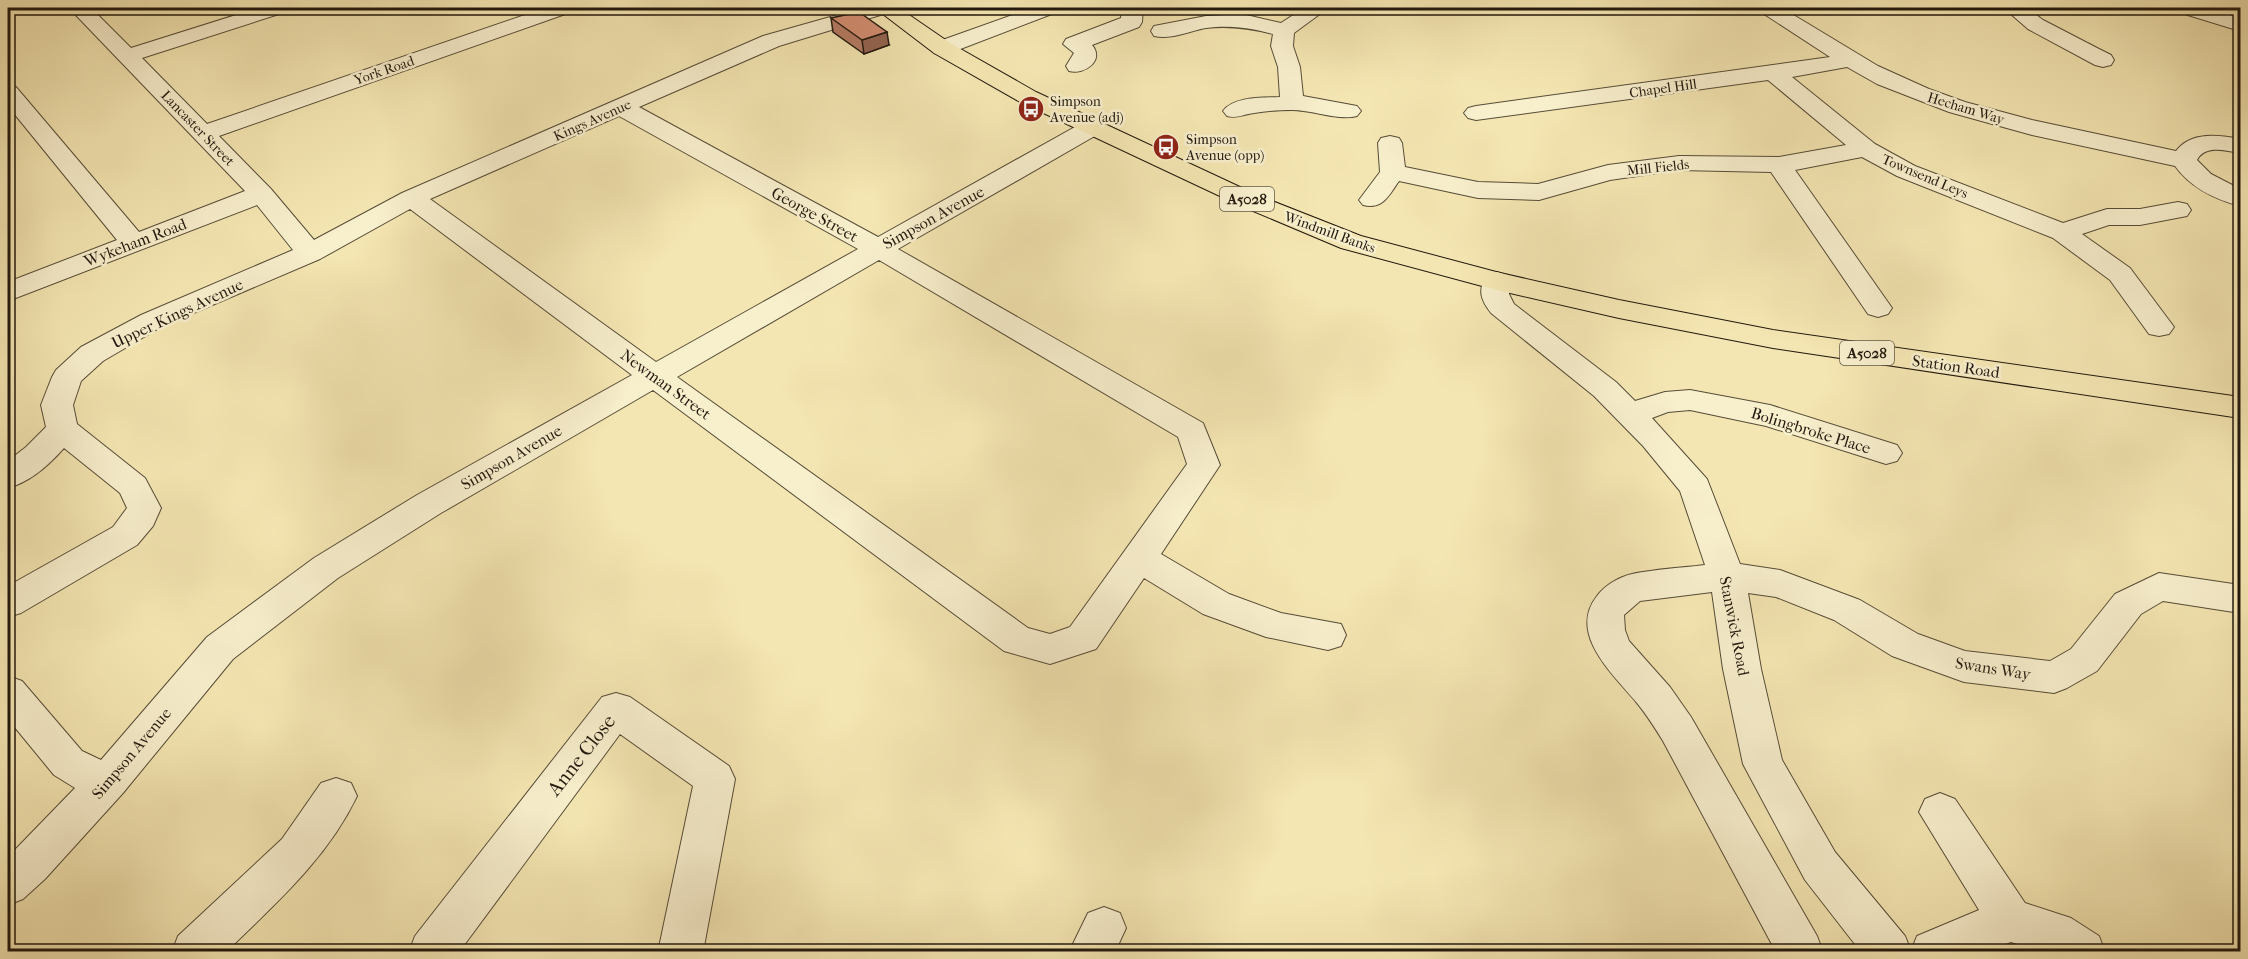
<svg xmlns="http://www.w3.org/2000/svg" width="2248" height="959" font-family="'IM FELL French Canon',serif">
<rect width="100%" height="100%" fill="#f4e6b2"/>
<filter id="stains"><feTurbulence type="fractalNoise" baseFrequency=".00333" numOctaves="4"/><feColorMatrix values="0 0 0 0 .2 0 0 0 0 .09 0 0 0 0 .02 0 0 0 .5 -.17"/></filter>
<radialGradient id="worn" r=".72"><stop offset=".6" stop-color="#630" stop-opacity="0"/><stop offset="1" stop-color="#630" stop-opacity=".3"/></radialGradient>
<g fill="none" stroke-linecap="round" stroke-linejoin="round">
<defs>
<path id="minor" d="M 69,8 L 91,8 L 131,48 L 258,8 L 281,8 L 283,10 L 279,14 L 142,58 L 207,124 L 545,8 L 574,8 L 571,12 L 219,136 L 271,189 L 314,240 L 402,193 L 763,36 L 862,8 L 893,8 L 890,12 L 779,46 L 639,107 L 878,237 L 1082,123 L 1091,121 L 1100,123 L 1103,128 L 1100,133 L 898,249 L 1203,423 L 1220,465 L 1161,554 L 1229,594 L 1281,613 L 1341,624 L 1346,635 L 1341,646 L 1328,650 L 1266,637 L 1203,614 L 1144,578 L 1096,649 L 1050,664 L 1004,651 L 653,390 L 441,513 L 338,578 L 233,659 L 123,793 L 45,879 L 23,899 L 8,905 L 8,857 L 75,788 L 54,775 L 8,719 L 8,676 L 22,681 L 82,751 L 101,760 L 207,637 L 314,558 L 417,495 L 632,375 L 410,209 L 320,259 L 161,327 L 103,361 L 81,381 L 73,405 L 77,424 L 145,478 L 161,508 L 153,526 L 137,545 L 21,613 L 8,617 L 8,586 L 113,527 L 127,508 L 120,493 L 64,448 C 49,465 30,482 8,488 L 8,461 L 26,447 L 46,427 L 41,405 L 52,377 L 56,370 L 81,347 L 141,315 L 293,250 L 257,205 L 8,301 L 8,282 L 117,240 L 8,106 L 8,85 L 16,87 L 139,232 L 245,191 ZM 619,116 L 858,249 L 656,362 L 430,199 ZM 879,260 L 1178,437 L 1187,464 L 1070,627 L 1050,634 L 1028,628 L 677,377 Z
M 1032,8 L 1061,8 L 1057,12 L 950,53 L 942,55 L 934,53 L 931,48 L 934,43 Z
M 1122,8 L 1143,8 L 1142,22 L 1139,27 L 1092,45 C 1105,60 1085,75 1069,71 L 1066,66 L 1074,53 L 1063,44 L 1066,39 L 1121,18 Z
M 1304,8 L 1328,8 L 1294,33 L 1293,46 L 1300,67 L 1303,96 L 1357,106 L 1361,111 L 1357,116 C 1339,121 1313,110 1292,110 C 1280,110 1266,111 1254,113 C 1244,114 1237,119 1227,116 L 1223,111 C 1234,96 1263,98 1280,97 L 1278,67 L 1271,46 L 1273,34 C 1250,28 1230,25 1206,28 C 1189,31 1171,40 1154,36 L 1151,31 L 1154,26 L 1206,16 L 1242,14 L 1281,23 Z
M 1757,8 L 1782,8 L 1878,66 L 1929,89 L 1965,102 L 2032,120 L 2176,151 C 2191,131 2219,135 2240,139 L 2240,153 C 2226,151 2205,144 2197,160 L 2211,174 L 2240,189 L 2240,206 C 2214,199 2191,188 2175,166 L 2032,135 L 1949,112 L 1877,84 L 1847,67 L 1792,77 L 1875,144 L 1915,166 L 2063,223 L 2107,209 L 2140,209 L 2178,202 L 2187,204 L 2191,210 L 2187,216 L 2140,225 L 2109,225 L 2082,234 L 2130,268 L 2174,327 L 2169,334 L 2159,336 L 2149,334 L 2110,280 L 2053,238 L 1897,176 L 1862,157 L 1795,170 L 1892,308 L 1888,314 L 1878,317 L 1868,314 L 1771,172 L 1679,170 L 1610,180 L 1539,200 L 1478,198 L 1399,181 C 1389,195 1383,210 1363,205 L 1359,200 L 1380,172 L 1378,143 L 1381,138 L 1390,136 L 1399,138 L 1402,143 L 1405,167 L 1478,182 L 1538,184 L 1608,165 L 1679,156 L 1779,157 L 1846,145 L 1768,80 L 1476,120 L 1468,118 L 1464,113 L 1468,108 L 1476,106 L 1830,57 L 1761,12 Z
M 2004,8 L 2027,8 L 2043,20 L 2099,49 L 2111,55 L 2114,60 L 2111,65 L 2103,67 L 2095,65 L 2028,29 Z
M 2174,8 L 2205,8 L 2240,18 L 2240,31 L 2178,12 Z
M 1497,272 L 1507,275 L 1511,281 L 1509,294 L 1514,304 L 1616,382 L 1635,401 L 1665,392 L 1690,390 L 1770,405 L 1897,445 L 1902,453 L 1897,461 L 1886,464 L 1766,426 L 1690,410 L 1668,412 L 1652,418 L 1707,479 L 1740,564 L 1780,570 L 1860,600 L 1918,634 L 1965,651 L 2050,661 L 2071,649 L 2115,594 L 2159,573 L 2240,585 L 2240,613 L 2163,601 L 2141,614 L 2097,671 L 2067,688 L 2054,693 L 1964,682 L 1892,656 L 1834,620 L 1776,597 L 1748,593 L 1761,669 L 1782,760 L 1835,852 L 1905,936 L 1911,951 L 1917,936 L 1979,910 L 1919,812 L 1925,799 L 1940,793 L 1955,799 L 2025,903 L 2071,918 L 2099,936 L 2105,952 L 2044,952 L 2011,942 L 1983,952 L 1861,952 L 1805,880 L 1743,764 L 1723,669 L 1712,592 L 1640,601 L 1624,615 L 1625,630 L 1629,641 L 1670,687 L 1691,717 L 1817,936 L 1823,952 L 1776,952 L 1663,741 C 1655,728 1647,715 1637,703 C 1614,675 1567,634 1597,596 C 1605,585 1619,577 1632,574 C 1656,569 1681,568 1705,565 L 1680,491 L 1643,446 L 1594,396 L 1491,313 C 1481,300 1477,290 1487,275 Z
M 616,693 L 630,697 L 729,766 L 735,779 L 703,952 L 658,952 L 693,786 L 620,734 L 459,952 L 409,952 L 415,936 L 602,697 Z
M 336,778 L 351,783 L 357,796 C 327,859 275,904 226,952 L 172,952 L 178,936 L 282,839 L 321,783 Z
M 1104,907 L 1120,913 L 1126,928 L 1115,952 L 1069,952 L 1088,913 Z"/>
<path id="major" d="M 875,8 L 899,8 L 950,43 L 1036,92 L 1257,195 L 1361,236 L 1500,273 L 1619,300 L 1773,330 L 2240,397 L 2240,418 L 1773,348 L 1619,318 L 1497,290 L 1341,248 L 1239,205 L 1020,102 L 934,53 Z"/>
</defs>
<use href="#minor" stroke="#564c37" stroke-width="2"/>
<use href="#major" stroke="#21180e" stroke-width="2"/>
<use href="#minor" fill="#f8efcd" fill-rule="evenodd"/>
<use href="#major" fill="#f4e6b2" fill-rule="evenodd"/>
</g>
<path fill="#b67b63" stroke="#21180e" stroke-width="1.5" d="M 831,18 L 889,45 L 864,54 L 833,32 Z"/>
<path fill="#946450" stroke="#21180e" stroke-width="1.5" d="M 887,32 L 889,45 L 864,54 L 862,40 Z"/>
<path fill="#d48f73" stroke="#21180e" stroke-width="1.5" d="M 859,12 L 887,32 L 862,40 L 831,18 Z"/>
<defs>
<symbol id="bus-disc" viewBox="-11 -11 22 22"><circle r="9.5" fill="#8f2418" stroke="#f8efcd"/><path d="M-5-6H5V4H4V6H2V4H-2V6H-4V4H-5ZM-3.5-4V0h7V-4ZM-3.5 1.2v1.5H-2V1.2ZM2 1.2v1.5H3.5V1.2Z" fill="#fff"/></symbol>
</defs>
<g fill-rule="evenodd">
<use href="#bus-disc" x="1016" y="94" width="30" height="30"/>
<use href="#bus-disc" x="1151" y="132" width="30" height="30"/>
</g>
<g text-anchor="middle" stroke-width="5" stroke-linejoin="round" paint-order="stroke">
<g font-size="14" fill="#21180e" stroke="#f8efcd">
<text transform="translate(384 70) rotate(-19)" y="5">York Road</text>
<text transform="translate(1663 88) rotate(-8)" y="5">Chapel Hill</text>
<text transform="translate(1966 108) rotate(17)" y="5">Hecham Way</text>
<text transform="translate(592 120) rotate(-24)" y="5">Kings Avenue</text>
<text transform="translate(198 128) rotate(46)" y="5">Lancaster Street</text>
<text transform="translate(1658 167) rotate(-6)" y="5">Mill Fields</text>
<text transform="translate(1925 176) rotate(23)" y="5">Townsend Leys</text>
<text transform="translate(1330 232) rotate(20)" y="5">Windmill Banks</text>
</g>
<g font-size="14" fill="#21180e" stroke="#f8efcd" text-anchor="start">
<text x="1050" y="106">Simpson<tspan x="1050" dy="16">Avenue (adj)</tspan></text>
<text x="1186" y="144">Simpson<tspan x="1186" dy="16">Avenue (opp)</tspan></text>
</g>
<g fill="#f8efcd" stroke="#625847" stroke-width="1.5">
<rect x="1220" y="187" width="54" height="24" rx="4.5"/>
<rect x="1840" y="341" width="54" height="24" rx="4.5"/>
</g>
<g font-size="15" font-weight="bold" fill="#21180e">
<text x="1247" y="204">A5028</text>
<text x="1867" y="358">A5028</text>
</g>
<g font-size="16" fill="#21180e" stroke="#f8efcd">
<text transform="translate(815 214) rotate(29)" y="6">George Street</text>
<text transform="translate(933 217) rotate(-29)" y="6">Simpson Avenue</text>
<text transform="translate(135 242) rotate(-21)" y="6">Wykeham Road</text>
<text transform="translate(177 313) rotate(-25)" y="6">Upper Kings Avenue</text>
<text transform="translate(1956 366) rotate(8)" y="6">Station Road</text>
<text transform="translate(666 384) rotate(36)" y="6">Newman Street</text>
<text transform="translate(1811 430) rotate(17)" y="6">Bolingbroke Place</text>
<text transform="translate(511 457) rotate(-30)" y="6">Simpson Avenue</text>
<text transform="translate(1735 626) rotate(79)" y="6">Stanwick Road</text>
<text transform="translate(1993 668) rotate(9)" y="6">Swans Way</text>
<text transform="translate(131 753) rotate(-50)" y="6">Simpson Avenue</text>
</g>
<g font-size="20" fill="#21180e" stroke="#f8efcd">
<text transform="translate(581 755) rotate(-52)" y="7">Anne Close</text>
</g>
</g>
<rect width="2248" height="959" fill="none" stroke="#f4e6b2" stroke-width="30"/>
<rect x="9" y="9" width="2230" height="941" fill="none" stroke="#21180e" stroke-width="3"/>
<rect x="15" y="15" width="2218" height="929" fill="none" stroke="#21180e" stroke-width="1.5"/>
<rect width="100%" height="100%" filter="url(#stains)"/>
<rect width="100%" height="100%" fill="url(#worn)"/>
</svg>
